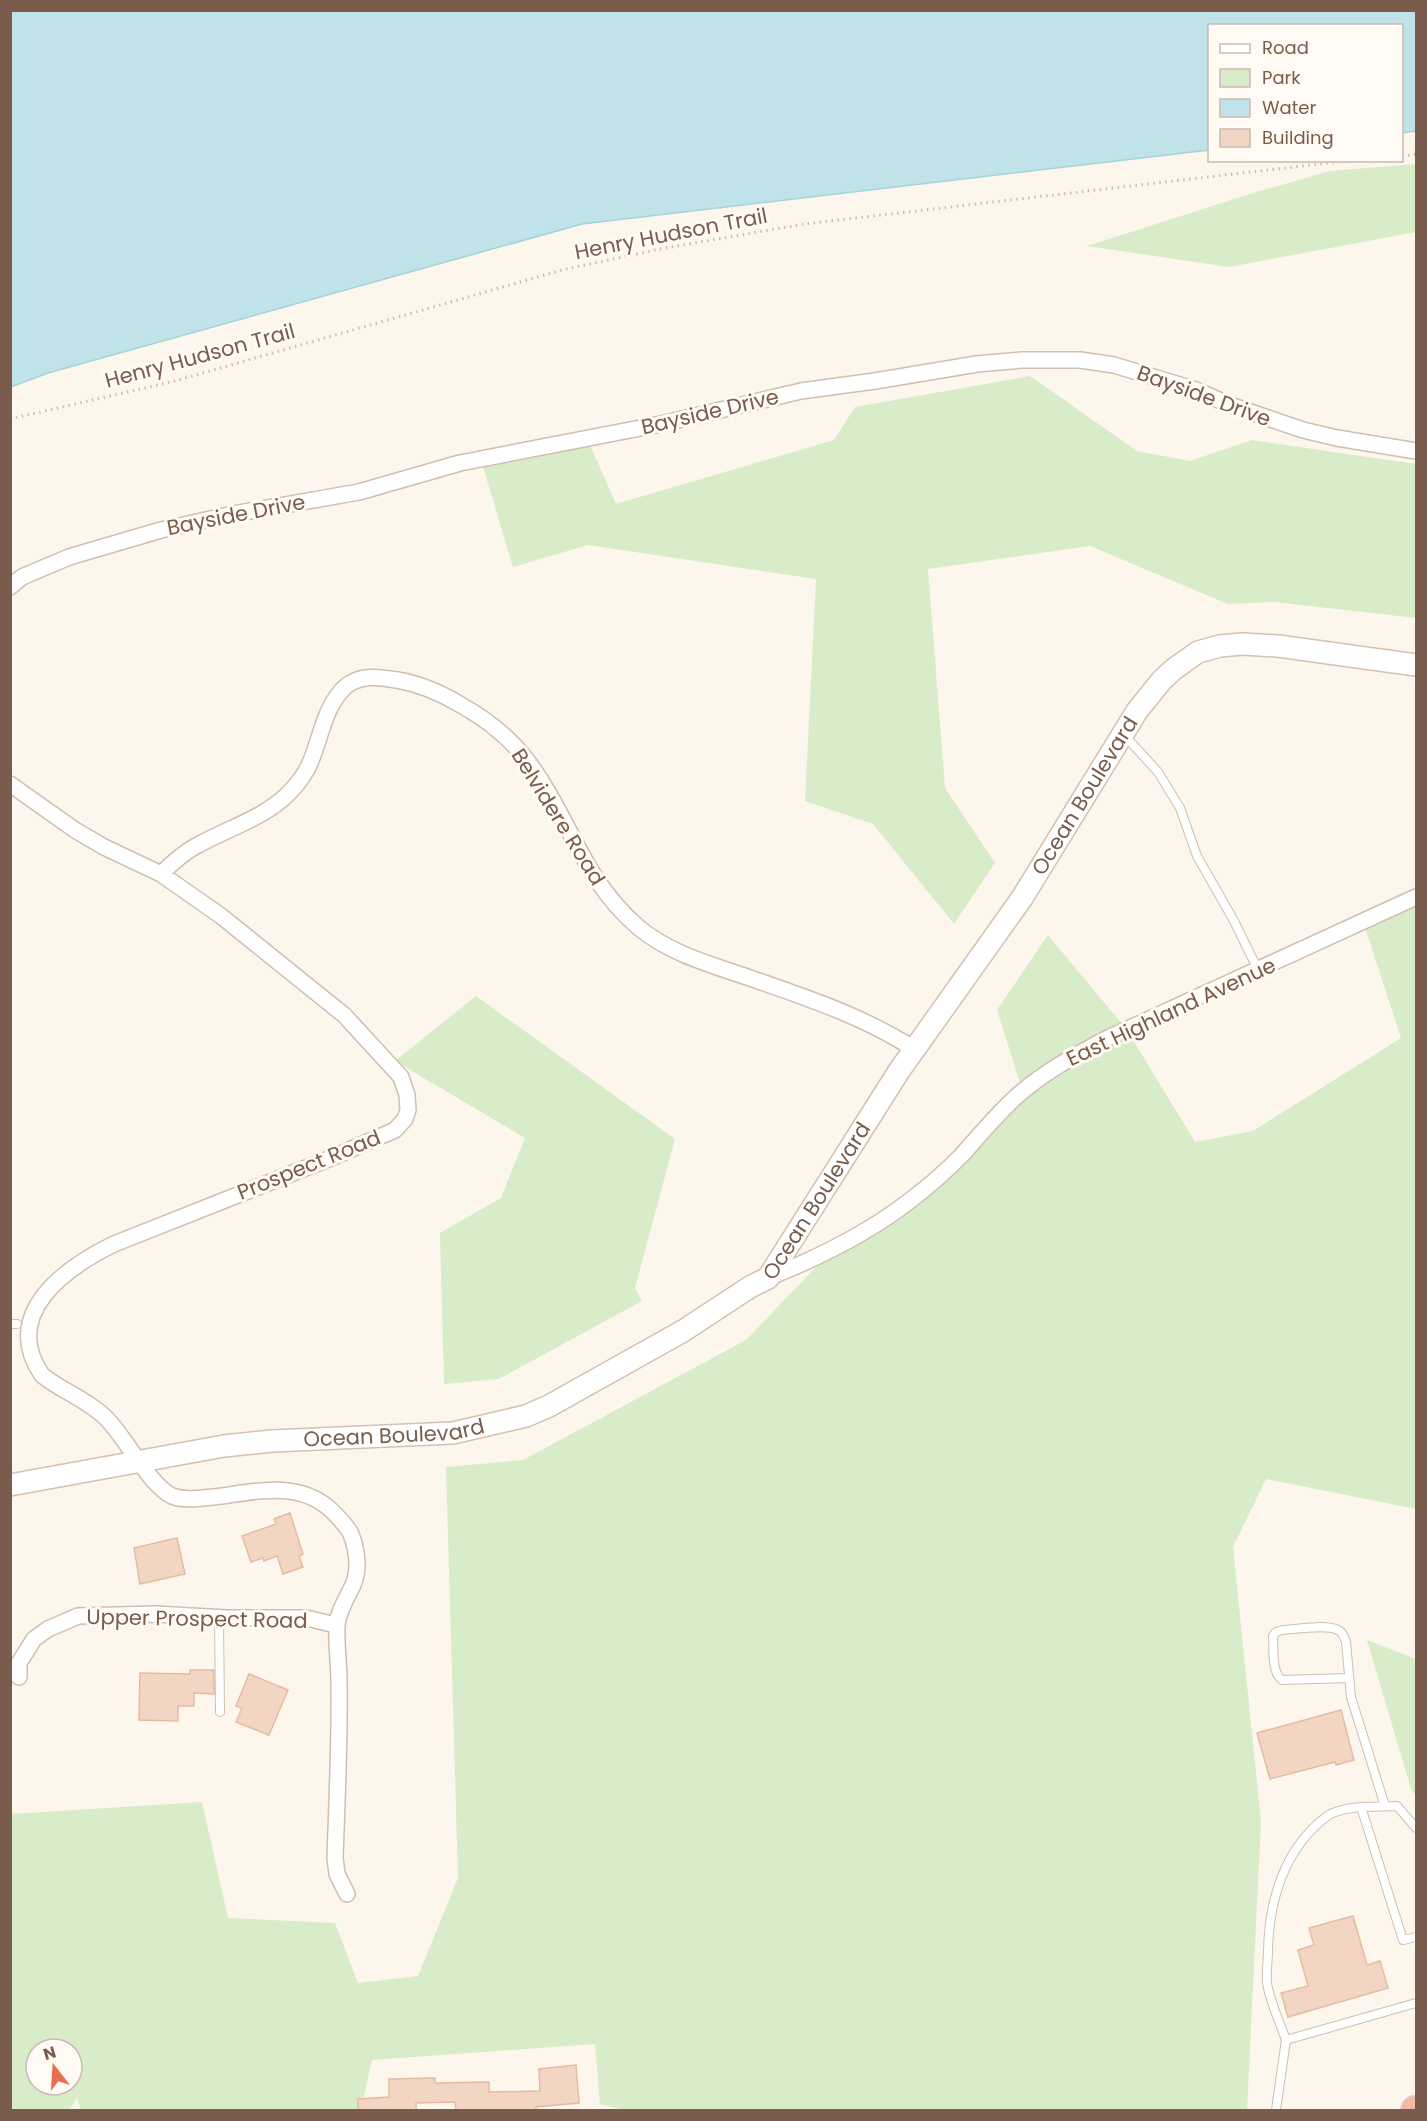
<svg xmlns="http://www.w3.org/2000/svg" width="1427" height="2121" font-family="Poppins,sans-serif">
<rect width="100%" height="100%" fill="#fdf6ec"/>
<path fill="#d8ecc9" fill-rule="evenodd" d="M 1416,164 L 1416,232 L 1229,267 L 1087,246 L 1253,193 L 1330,171 Z
M 1030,376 L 1137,451 L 1190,461 L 1252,440 L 1416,464 L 1416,618 L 1274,602 L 1228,604 L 1090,546 L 928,569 L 945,788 L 995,863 L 954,924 L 873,824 L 805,801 L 816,579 L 588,545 L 513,567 L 481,460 L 586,436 L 616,504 L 834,440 L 855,407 Z
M 1411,890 L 1416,907 L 1416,1509 L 1266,1479 L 1233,1547 L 1261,1822 L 1247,2110 L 624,2110 L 600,2104 L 595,2044 L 372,2060 L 361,2110 L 81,2110 L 77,2098 L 69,2110 L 11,2110 L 11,1814 L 202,1802 L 228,1918 L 335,1923 L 358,1983 L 418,1976 L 458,1878 L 446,1467 L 523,1460 L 746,1340 L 838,1244 L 911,1204 L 1021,1086 L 997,1010 L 1048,935 L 1127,1030 L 1195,1142 L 1253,1131 L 1401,1038 L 1361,915 ZM 36,2049 L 72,2049 L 72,2085 L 36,2085 Z
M 476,996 L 675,1139 L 635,1288 L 642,1301 L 499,1379 L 444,1384 L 440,1233 L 501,1198 L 525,1138 L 395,1061 Z
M 1367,1640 L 1416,1659 L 1416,1796 L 1411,1789 Z"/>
<path fill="#bfe3e8" stroke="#a5d3da" stroke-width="1.5" d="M 10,11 L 1416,11 L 1416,131 L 1402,133 L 1402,26 L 1210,26 L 1209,150 L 582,224 L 48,373 L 11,387 Z"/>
<path fill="#f3d5c3" stroke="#e6bba3" stroke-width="1.5" d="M 290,1513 L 303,1554 L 299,1556 L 303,1567 L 283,1574 L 277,1556 L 264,1561 L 263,1558 L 251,1562 L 242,1536 L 276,1524 L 274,1519 Z
M 177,1538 L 185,1574 L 140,1584 L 134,1548 Z
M 190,1670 L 214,1670 L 214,1694 L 194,1693 L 194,1706 L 178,1706 L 178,1721 L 139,1720 L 140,1673 L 190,1674 Z
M 249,1674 L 288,1690 L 269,1735 L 236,1722 L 242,1708 L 236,1706 Z
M 1341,1710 L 1354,1760 L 1336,1765 L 1335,1762 L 1270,1779 L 1257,1733 Z
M 1353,1916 L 1367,1965 L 1380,1961 L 1388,1988 L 1288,2017 L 1281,1993 L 1308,1986 L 1298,1950 L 1314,1945 L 1309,1928 Z
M 576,2065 L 579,2103 L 536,2107 L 536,2110 L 456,2110 L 455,2102 L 416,2103 L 416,2110 L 358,2110 L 358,2099 L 389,2097 L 389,2079 L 435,2078 L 435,2083 L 489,2082 L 489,2092 L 540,2091 L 539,2069 Z"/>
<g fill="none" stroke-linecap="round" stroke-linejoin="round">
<defs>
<path id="lane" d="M 1125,736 L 1158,772 L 1180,808 L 1197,856 L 1234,921 L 1258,970
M 10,1324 L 17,1324
M 219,1618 L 220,1712
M 1349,1678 L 1282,1680 C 1271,1672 1274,1649 1273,1636 L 1276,1632 L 1283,1630 C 1296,1629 1327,1624 1338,1630 C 1343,1632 1344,1637 1346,1642 L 1351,1697 L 1385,1806
M 1416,1828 L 1397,1806 L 1361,1807 L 1403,1940 L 1416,1937
M 1286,2040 C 1280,2023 1272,2006 1268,1988 C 1265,1977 1268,1963 1268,1951 C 1269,1901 1284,1849 1326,1817 C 1335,1810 1350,1808 1361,1807
M 1276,2110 L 1286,2040 L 1416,2003"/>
<path id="street" d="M 10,587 L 22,577 L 69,557 L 161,530 L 233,514 L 359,492 L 460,463 L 661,424 L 801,391 L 875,381 L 977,364 L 1022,360 L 1080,360 L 1114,365 L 1196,390 L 1230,405 L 1303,430 L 1337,438 L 1416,451
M 10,784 L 75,830 L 104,847 L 161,874 L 221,916 L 344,1015 L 401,1077 L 407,1095 L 408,1110 L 405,1119 L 395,1130 L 331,1158 L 114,1244 C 65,1268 0,1314 42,1375 C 61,1391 85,1398 105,1417 C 125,1436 149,1485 172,1496 C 185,1501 200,1498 213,1497 C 257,1492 302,1478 336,1515 C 341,1520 346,1526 350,1532 C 357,1548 360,1569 353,1585 C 347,1598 337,1613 337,1627 C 336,1645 339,1663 339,1681 C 340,1740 337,1799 335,1858 L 337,1874 L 347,1894
M 161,874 C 172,863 183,853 196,846 C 226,829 262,819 287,795 C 296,786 305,775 310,763 C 321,738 324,707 345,687 C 360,674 379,677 397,680 C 421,684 441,693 461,705 C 486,719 508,736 526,759 C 569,815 581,878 638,927 C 670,954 712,965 750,978 C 807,998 863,1016 914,1049
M 768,1278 C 820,1257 869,1233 912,1199 C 929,1186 946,1171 961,1156 C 979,1136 997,1114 1017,1096 C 1044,1072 1074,1056 1106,1039 L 1416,897
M 19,1677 L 19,1663 L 34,1639 L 48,1629 L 78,1616 L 156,1614 L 226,1618 L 306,1618 L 336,1625"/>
<g id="secondary">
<path id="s1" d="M 10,1485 L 224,1446 L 272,1441 L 453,1433 L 526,1416 L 549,1406 L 683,1331 L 750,1287 L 768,1278 L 899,1071 L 1022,898 L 1137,711 L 1162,680 L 1174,669 L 1198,652 L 1220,646 L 1242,644 L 1278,646 L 1416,665"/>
</g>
<path id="highway" d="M 1415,2110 L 1416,2110"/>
</defs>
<use href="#lane" stroke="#d1beb0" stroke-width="10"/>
<use href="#street" stroke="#d1beb0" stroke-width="18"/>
<use href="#secondary" stroke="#d6c0b0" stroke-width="24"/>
<use href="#highway" stroke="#dad1cd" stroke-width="30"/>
<path stroke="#d9b8a5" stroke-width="3" stroke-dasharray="1.5 4.5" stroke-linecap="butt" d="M 1402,156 L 1416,154
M 10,419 L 175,381 L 562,270 L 660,249 L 804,224 L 1354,160"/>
<use href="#lane" stroke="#fff" stroke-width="8"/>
<use href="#street" stroke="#fff" stroke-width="15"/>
<use href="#secondary" stroke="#fff" stroke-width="21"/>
<use href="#highway" stroke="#f7b7a3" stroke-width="27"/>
</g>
<g text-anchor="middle" stroke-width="6" stroke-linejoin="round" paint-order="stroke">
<g font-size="21" fill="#7a5c4d" stroke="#fffaf3">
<text transform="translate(671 234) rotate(-11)" y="7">Henry Hudson Trail</text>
<text transform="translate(200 356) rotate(-15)" y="7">Henry Hudson Trail</text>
<text transform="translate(1204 396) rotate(20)" y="7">Bayside Drive</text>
<text transform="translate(710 412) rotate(-13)" y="7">Bayside Drive</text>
<text transform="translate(236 515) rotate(-11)" y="7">Bayside Drive</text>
<text dy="7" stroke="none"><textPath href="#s1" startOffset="1378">Ocean Boulevard</textPath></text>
<text transform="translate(558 817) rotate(58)" y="7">Belvidere Road</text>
<text transform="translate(1171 1012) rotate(-25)" y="7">East Highland Avenue</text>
<text transform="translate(309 1165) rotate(-22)" y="7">Prospect Road</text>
<text dy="7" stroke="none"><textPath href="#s1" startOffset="892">Ocean Boulevard</textPath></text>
<text dy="7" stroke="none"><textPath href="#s1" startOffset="388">Ocean Boulevard</textPath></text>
<text transform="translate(197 1619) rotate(1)" y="7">Upper Prospect Road</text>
</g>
</g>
<rect width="1427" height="2121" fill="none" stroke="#7a5c4d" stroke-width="24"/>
<rect x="1208" y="24" width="195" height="138" fill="#fffaf3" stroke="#cabbb1" stroke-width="1.5"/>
<rect x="1220" y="44" width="30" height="9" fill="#ffffff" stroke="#cabbb1" stroke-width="1.5"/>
<text x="1262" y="54" font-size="18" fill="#7a5c4d">Road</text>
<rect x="1220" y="69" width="30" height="18" fill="#d8ecc9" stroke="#cabbb1" stroke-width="1.5"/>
<text x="1262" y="84" font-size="18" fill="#7a5c4d">Park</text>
<rect x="1220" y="99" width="30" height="18" fill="#bfe3e8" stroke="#cabbb1" stroke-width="1.5"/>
<text x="1262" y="114" font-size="18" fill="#7a5c4d">Water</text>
<rect x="1220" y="129" width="30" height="18" fill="#f3d5c3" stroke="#cabbb1" stroke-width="1.5"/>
<text x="1262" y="144" font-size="18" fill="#7a5c4d">Building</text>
<g transform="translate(54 2067) rotate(343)"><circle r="28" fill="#fffaf3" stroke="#cabbb1" stroke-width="1.5"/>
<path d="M0-4.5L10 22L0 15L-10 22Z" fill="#e76f51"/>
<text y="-9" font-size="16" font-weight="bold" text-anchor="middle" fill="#7a5c4d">N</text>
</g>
</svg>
